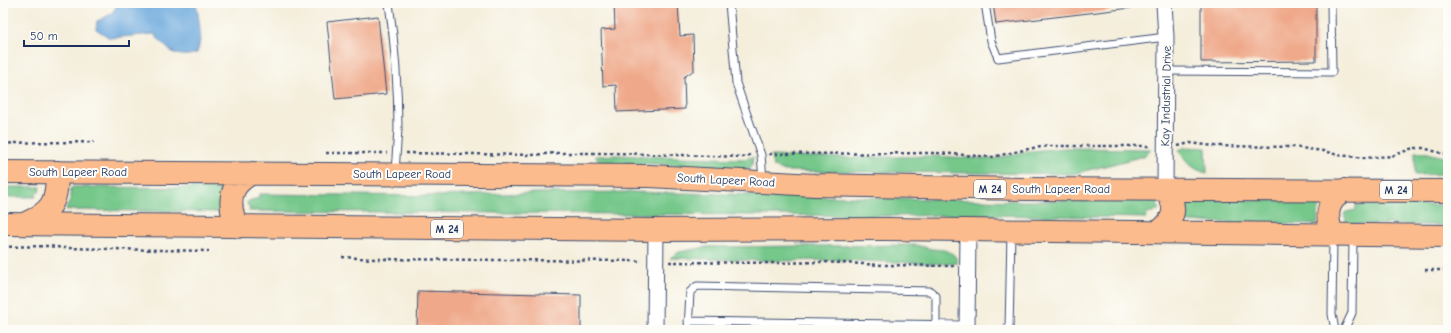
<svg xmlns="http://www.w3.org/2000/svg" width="1451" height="333" font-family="'Comic Neue',sans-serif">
<rect width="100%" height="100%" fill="#fdfcf7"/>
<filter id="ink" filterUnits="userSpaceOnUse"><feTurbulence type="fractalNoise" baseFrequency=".025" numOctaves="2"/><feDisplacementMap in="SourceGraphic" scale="8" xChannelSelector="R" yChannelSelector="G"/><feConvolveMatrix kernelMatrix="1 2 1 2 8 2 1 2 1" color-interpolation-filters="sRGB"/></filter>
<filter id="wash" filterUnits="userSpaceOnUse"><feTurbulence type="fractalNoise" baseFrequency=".012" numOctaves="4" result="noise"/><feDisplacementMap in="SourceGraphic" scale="16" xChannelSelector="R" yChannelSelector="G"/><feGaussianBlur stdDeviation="0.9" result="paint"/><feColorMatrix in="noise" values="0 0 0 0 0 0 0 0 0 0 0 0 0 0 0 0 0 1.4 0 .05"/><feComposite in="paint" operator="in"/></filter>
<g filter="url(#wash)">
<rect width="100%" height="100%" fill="#f4eedb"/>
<path fill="#74c78a" stroke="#487b74" d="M 1186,147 L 1206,148 L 1207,173 C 1193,170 1186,162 1179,150 Z
M 1066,148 L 1151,149 L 1144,156 L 1073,174 L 785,171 L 774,167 L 772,162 L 771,156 L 854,158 L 932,156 L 993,159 L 1030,151 Z
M 1415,152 L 1424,152 L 1448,158 L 1448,174 L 1415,175 Z
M 614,155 L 743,159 L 753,157 L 752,165 L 750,168 L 743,170 L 658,164 L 603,163 L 600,162 L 595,156 Z
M 3,187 L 40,187 L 39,192 L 36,193 L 36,197 L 3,197 Z
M 73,187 L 221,188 L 220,210 L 219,212 L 67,210 L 66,209 L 70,201 L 71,188 Z
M 633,192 L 1023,201 L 1150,200 L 1159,202 L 1157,204 L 1159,209 L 1153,213 L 1147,213 L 1146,218 L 990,215 L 885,216 L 249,211 L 250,208 L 247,204 L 248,201 L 259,198 L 259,194 L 436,196 L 534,193 Z
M 1186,200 L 1319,200 L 1320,202 L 1317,224 L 1185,222 L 1184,220 L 1186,213 L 1184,202 Z
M 1356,205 L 1448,205 L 1448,225 L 1344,224 L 1346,220 L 1344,214 L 1346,212 L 1356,210 Z
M 916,245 C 921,246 927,248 932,249 C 944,250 954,249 958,263 L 948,264 L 835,260 L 776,261 L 670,258 L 679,252 L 707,247 Z"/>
<path fill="#6ba8dd" stroke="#436c9e" d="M 118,3 L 196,3 C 199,19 203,37 197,53 C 174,60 168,49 154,34 L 110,38 L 96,29 L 97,21 C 107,17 114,13 118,3 Z"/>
<g id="blocks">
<path fill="#efa889" d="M 614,3 L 678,3 L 680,36 L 693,35 L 694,70 L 684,77 L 685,109 L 617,112 L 616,85 L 603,86 L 601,30 L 615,29 Z
M 993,3 L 1131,3 L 1131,8 L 996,24 Z
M 1201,3 L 1316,3 L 1316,61 L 1201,62 Z
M 378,16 L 386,94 L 335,99 L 327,22 Z
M 418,291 L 581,295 L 581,330 L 417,330 Z"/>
</g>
</g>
<g filter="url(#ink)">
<use href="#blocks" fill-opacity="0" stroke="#3c4c71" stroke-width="1"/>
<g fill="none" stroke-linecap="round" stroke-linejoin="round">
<defs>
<path id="service" d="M 389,3 C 395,45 398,87 398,129 C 397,144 396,158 395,172
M 729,3 L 736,83 L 761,155 L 763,180
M 985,3 L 991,41 L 998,58 L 1166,37
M 1166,71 L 1332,72 L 1331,3
M 1333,237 L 1332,314 L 1335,330
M 688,321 L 967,325
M 688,330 L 690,292 L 697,286 L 930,291 L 936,296 L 936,325
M 1009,330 L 1011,232
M 1344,330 L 1352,313 L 1353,238"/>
<path id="minor" d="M 1164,3 L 1166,37 L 1165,190
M 655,330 L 656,230
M 967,330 L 968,230"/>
<path id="primary" d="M 3,172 L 649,176 L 815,185 L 1027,189 L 1448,191
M 3,224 L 656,230 L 886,229 L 1448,236
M 24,224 C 53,211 57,202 57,172
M 238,227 C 230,213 227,191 242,180 C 245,177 249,175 253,173
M 1158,232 C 1174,221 1179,207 1165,190
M 1333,235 C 1325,216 1326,202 1344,190"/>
</defs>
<use href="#service" stroke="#3c4c71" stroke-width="9"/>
<use href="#minor" stroke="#3c4c71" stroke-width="17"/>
<use href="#primary" stroke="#3c4c71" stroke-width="24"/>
<path stroke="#3c4c71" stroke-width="2.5" stroke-dasharray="3 3" stroke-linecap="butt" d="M 3,144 C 33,141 64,143 94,142
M 1178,146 L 1190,143 L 1214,146 L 1293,147 L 1323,151 L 1338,155 L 1365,158 L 1392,156 L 1413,148 L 1423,148 L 1448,155
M 326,153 L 387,153
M 406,153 L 531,155 L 557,153 L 614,153 L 743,157 L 750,155
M 769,154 L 937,153 L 992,157 L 1033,148 L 1050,146 L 1151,146
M 3,247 L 49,246 L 64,248 L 209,251
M 342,257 L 374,259 L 642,261
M 669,262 L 776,263 L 823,262 L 883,265 L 954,266
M 1425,270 L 1448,270"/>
<use href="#service" stroke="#fff" stroke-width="7"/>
<use href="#minor" stroke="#fff" stroke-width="15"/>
<use href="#primary" stroke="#fbbb8d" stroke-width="22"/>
</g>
</g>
<g text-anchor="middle" stroke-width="4" stroke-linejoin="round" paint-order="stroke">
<g fill="#fdfcf7" stroke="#5f6c8c" stroke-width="1">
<rect x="974" y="180" width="32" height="18" rx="3"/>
<rect x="1380" y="181" width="32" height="18" rx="3"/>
<rect x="431" y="220" width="32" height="18" rx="3"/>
</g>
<g font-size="11" font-weight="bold" fill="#1b2f5e">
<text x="990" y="193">M 24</text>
<text x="1396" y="194">M 24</text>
<text x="447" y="233">M 24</text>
</g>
<g font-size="12" fill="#1b2f5e" stroke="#fdfcf7">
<text transform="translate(1166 96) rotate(-89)" y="4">Kay Industrial Drive</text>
<text x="78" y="176">South Lapeer Road</text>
<text x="402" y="178">South Lapeer Road</text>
<text transform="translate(726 180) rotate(3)" y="4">South Lapeer Road</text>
<text x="1061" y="193">South Lapeer Road</text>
</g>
</g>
<rect width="1451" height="333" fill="none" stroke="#fdfcf7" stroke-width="16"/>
<path d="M24 40v6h105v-6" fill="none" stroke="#1b2f5e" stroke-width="2"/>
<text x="30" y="40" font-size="12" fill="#1b2f5e" stroke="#fdfcf7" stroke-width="3" paint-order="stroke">50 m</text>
</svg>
